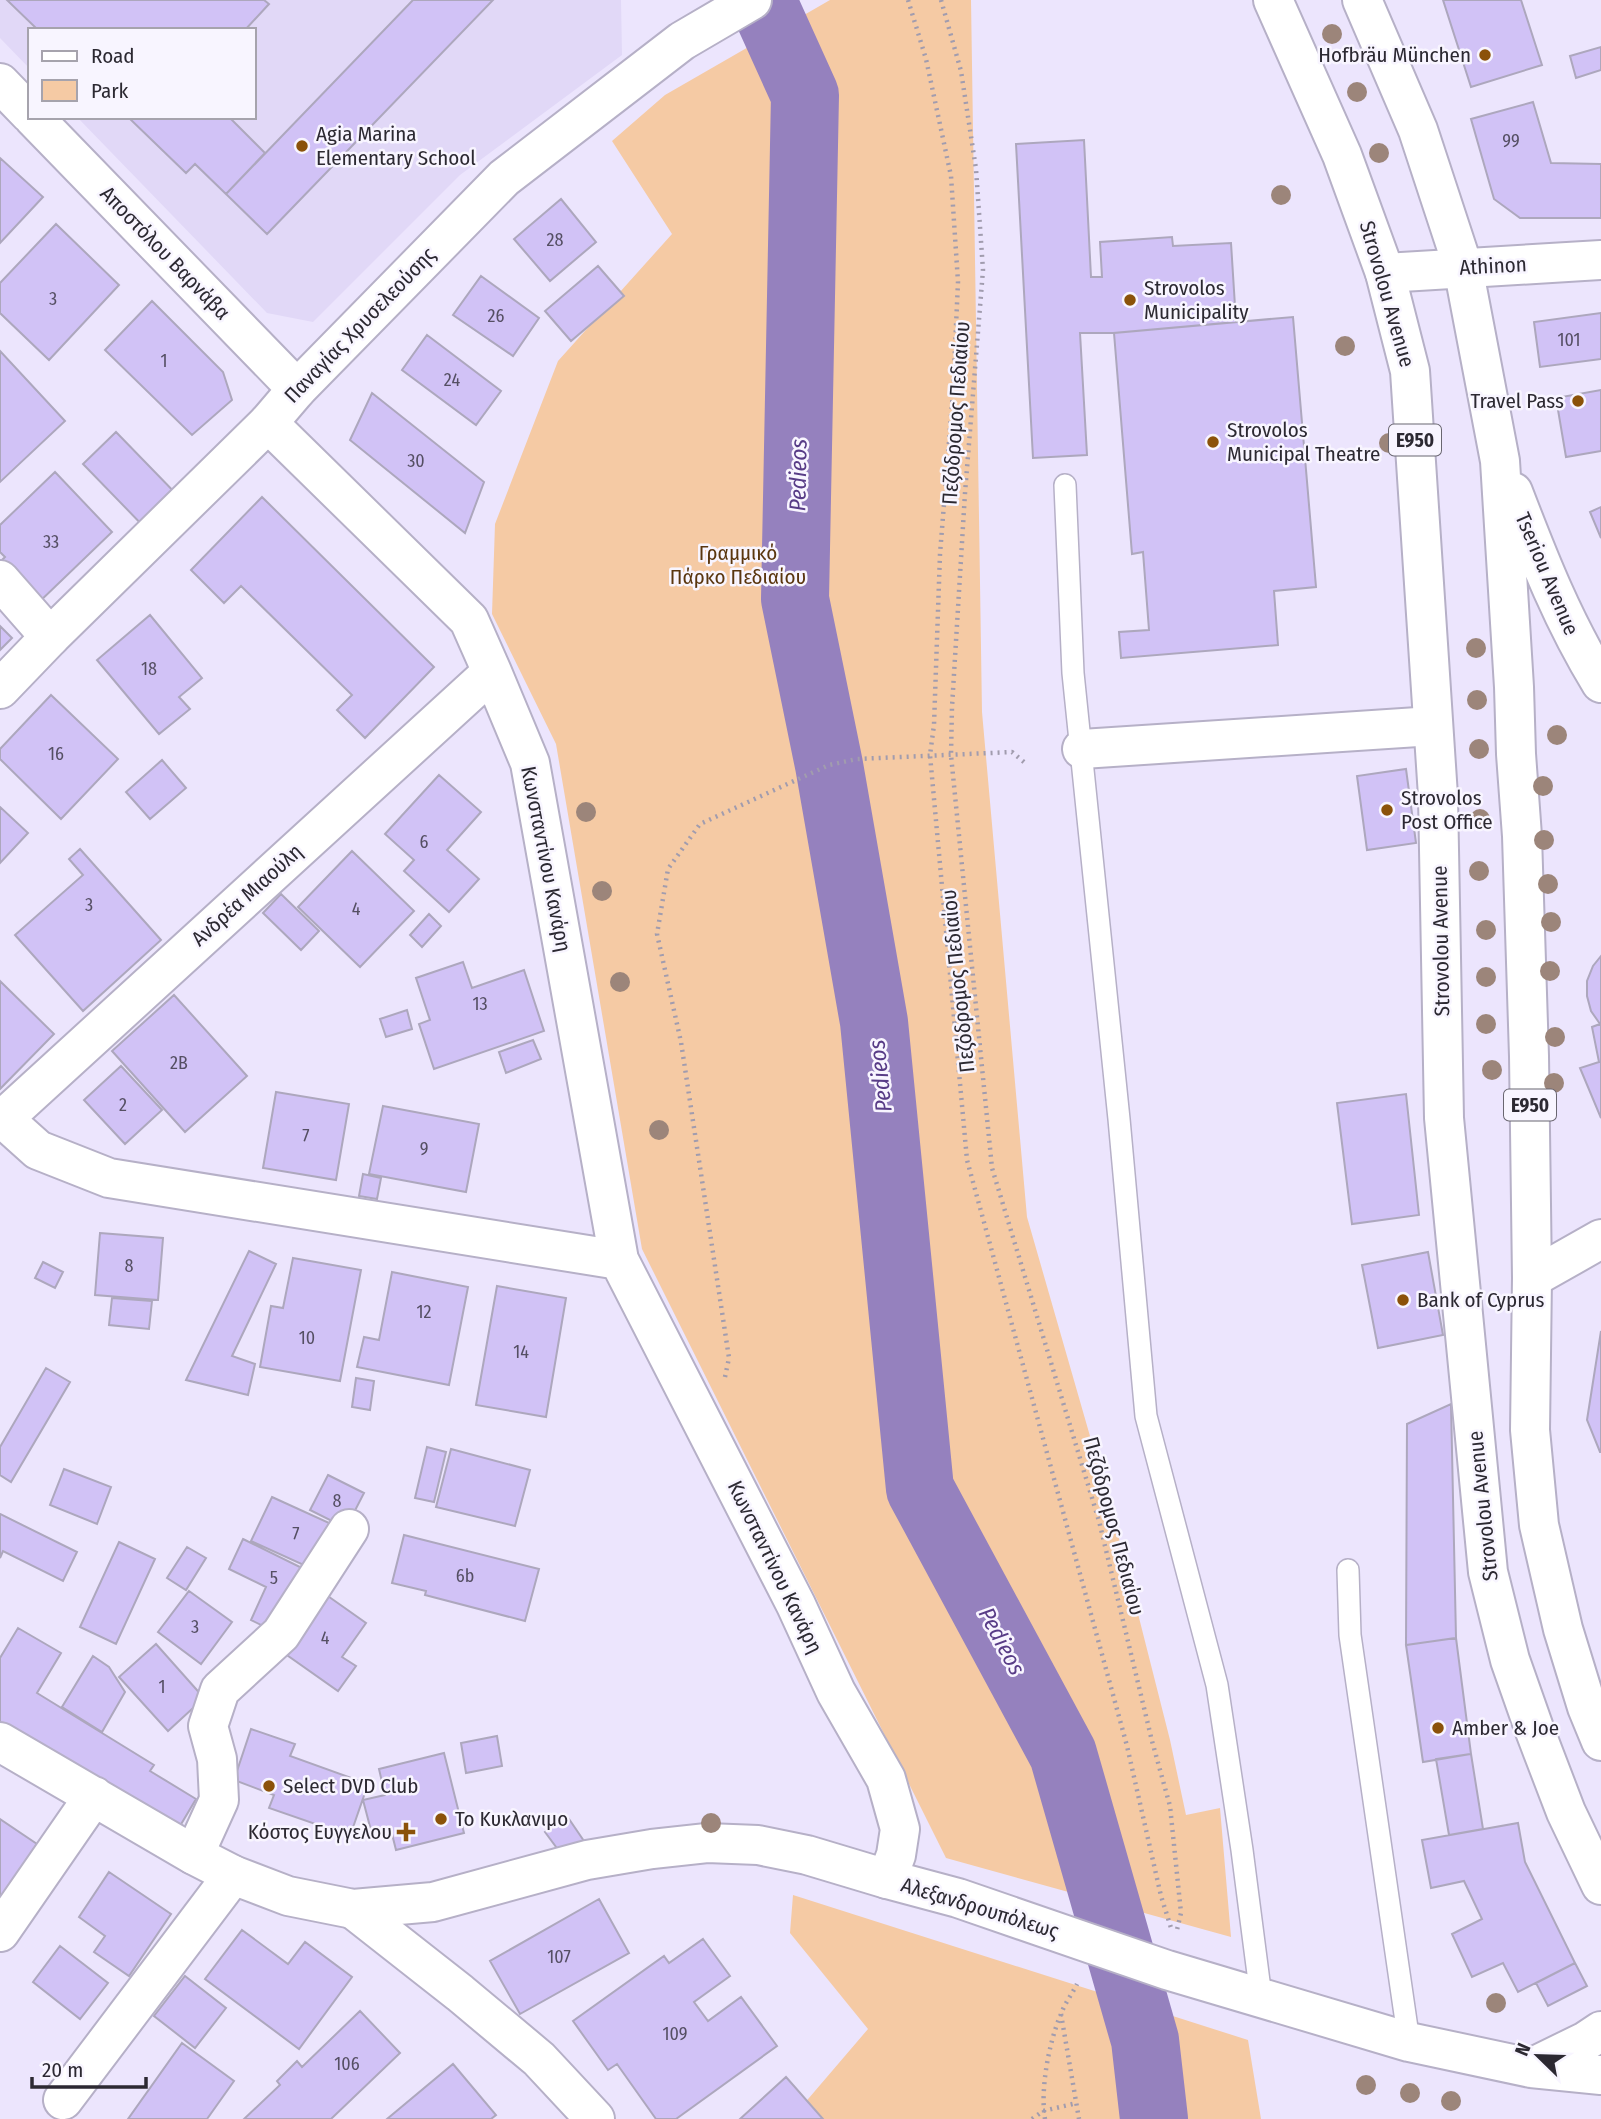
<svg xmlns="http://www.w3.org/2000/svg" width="1601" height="2119" font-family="'Fira Sans Condensed',sans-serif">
<rect width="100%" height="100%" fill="#ece5fd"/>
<path fill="#e1d8f7" d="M 0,0 L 621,0 L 622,55 L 460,175 L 313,322 L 267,313 L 77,117 L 254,117 L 254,30 L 30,30 L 30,69 L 0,38 Z"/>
<path fill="#f5caa4" d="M 830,0 L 971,0 L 982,712 L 1027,1217 L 1115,1523 L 1170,1740 L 1186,1815 L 1220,1808 L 1231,1937 L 946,1858 L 642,1249 L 556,744 L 492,614 L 495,524 L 558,361 L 672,234 L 612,141 L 665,95 Z
M 793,1895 L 1248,2040 L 1261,2119 L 791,2119 L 868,2029 L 790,1933 Z"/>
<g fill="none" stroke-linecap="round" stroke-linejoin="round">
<path stroke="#9581be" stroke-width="68" d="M 762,0 L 805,95 L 795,599 L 829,765 L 874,1022 L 920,1489 L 1063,1754 L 1145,2040 L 1154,2119"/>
</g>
<path fill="#d1c2f6" stroke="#ada7bd" stroke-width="2" d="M 7,0 L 264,0 L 269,4 L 245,30 L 38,30 Z
M 413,0 L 493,0 L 267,234 L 226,194 Z
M 1443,0 L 1521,0 L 1542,65 L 1471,87 Z
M 1601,47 L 1601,70 L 1576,78 L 1570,56 Z
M 1533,102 L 1551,163 L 1601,164 L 1601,218 L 1520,218 L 1494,199 L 1471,119 Z
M 128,117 L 229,117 L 265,153 L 226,194 L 195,164 L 186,173 Z
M 1084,140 L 1091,277 L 1102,277 L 1100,242 L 1172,237 L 1173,246 L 1231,243 L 1236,322 L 1114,333 L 1080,333 L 1087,455 L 1033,458 L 1016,144 Z
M 0,158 L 43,197 L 0,243 Z
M 561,199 L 596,242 L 550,281 L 514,239 Z
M 56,224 L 119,285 L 49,360 L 0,313 L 0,283 Z
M 598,266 L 624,296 L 571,341 L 545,311 Z
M 481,276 L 539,318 L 513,356 L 453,315 Z
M 152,301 L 223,372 L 232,400 L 192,435 L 105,350 Z
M 1601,313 L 1601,359 L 1540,367 L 1534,322 Z
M 1293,317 L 1316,587 L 1274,591 L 1278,645 L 1121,658 L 1119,632 L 1149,630 L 1143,552 L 1132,554 L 1114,333 Z
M 427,335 L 501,391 L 476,425 L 402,370 Z
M 0,351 L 65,421 L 0,482 Z
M 1601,390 L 1601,451 L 1566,457 L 1556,398 Z
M 372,393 L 484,482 L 465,533 L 350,440 Z
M 116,432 L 184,502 L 151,534 L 83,464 Z
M 55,472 L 112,532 L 35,606 L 0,562 L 5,557 L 0,552 L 0,525 Z
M 262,497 L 434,667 L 365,738 L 337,710 L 352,695 L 241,586 L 224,603 L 191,570 Z
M 1601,507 L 1601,538 L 1590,512 Z
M 150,615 L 202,678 L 179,697 L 190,709 L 159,734 L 97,660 Z
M 0,626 L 12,638 L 0,650 Z
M 51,695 L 118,759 L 61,819 L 0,759 L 0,749 Z
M 162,760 L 186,788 L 150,819 L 126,792 Z
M 1406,769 L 1416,843 L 1367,850 L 1357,776 Z
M 439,775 L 481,812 L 447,850 L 479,879 L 449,912 L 404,871 L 414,860 L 385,834 Z
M 0,807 L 28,833 L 0,863 Z
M 80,849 L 161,940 L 83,1011 L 15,935 L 83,875 L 69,859 Z
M 352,851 L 414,911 L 360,967 L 298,907 Z
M 281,894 L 319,931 L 301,950 L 263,913 Z
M 429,914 L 441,926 L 422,947 L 410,935 Z
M 1601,956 L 1601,1118 L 1580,1068 L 1599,1062 L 1592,1027 L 1600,1024 L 1591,1011 L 1587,996 L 1587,981 L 1593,966 Z
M 463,962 L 472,988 L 524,970 L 544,1031 L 434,1069 L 419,1024 L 430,1020 L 416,978 Z
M 0,981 L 54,1034 L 0,1089 Z
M 174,995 L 247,1076 L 185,1132 L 112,1051 Z
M 407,1010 L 412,1029 L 386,1037 L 380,1019 Z
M 533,1040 L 541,1059 L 506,1073 L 499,1052 Z
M 121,1066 L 162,1110 L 125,1144 L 84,1100 Z
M 276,1092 L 349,1104 L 336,1180 L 263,1168 Z
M 1406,1094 L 1419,1215 L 1352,1224 L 1337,1103 Z
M 383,1106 L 479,1124 L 466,1192 L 369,1174 Z
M 363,1174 L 381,1178 L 377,1199 L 359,1196 Z
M 100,1233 L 163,1238 L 158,1300 L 95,1295 Z
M 249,1251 L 276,1264 L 232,1356 L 255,1364 L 248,1395 L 186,1380 Z
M 1428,1252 L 1443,1335 L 1378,1348 L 1362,1265 Z
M 293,1258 L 361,1270 L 340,1381 L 260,1367 L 271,1306 L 283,1308 Z
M 43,1262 L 63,1272 L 55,1288 L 35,1278 Z
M 392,1272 L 468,1287 L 449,1385 L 357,1367 L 364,1337 L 379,1340 Z
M 497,1286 L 566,1298 L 546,1417 L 476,1405 Z
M 112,1298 L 152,1301 L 149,1329 L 109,1325 Z
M 1601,1331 L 1601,1452 L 1600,1452 L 1587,1420 Z
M 46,1368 L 70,1382 L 11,1482 L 0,1475 L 0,1447 Z
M 356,1378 L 374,1381 L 370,1410 L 352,1407 Z
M 1451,1404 L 1456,1638 L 1406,1645 L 1407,1424 Z
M 427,1447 L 446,1452 L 434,1502 L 415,1498 Z
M 451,1449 L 530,1470 L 515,1526 L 436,1507 Z
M 64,1469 L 111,1487 L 97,1524 L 50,1505 Z
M 328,1475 L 364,1493 L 346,1528 L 310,1510 Z
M 272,1497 L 340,1528 L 319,1572 L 251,1541 Z
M 0,1514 L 77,1552 L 63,1581 L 3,1551 L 0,1558 Z
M 404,1535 L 539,1569 L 525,1621 L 425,1595 L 426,1591 L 392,1583 Z
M 243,1539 L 304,1569 L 275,1632 L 251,1620 L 266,1587 L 229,1569 Z
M 119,1542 L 155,1559 L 116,1644 L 80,1627 Z
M 187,1547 L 206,1558 L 186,1590 L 167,1578 Z
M 189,1591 L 232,1622 L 201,1664 L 158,1632 Z
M 325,1594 L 366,1623 L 342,1657 L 356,1666 L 338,1691 L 284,1653 Z
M 18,1628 L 61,1653 L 37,1693 L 154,1765 L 150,1771 L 196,1799 L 174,1836 L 0,1730 L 0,1658 Z
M 1456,1638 L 1471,1754 L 1423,1762 L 1406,1645 Z
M 156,1644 L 204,1698 L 168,1731 L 119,1677 Z
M 93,1656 L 109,1667 L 125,1692 L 102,1732 L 62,1707 Z
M 251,1729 L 295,1744 L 290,1756 L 368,1784 L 350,1836 L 269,1808 L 274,1795 L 234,1780 Z
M 497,1736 L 502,1766 L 466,1773 L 461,1743 Z
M 444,1753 L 464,1833 L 396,1850 L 392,1834 L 373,1838 L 363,1800 L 385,1795 L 379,1769 Z
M 1471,1754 L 1483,1829 L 1449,1835 L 1436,1759 Z
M 567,1816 L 586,1844 L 565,1859 L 545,1832 Z
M 0,1819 L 37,1844 L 0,1900 Z
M 1518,1823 L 1525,1862 L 1575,1963 L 1518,1992 L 1503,1963 L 1472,1977 L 1452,1934 L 1482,1919 L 1464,1881 L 1431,1888 L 1422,1840 Z
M 109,1872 L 171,1914 L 129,1976 L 94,1952 L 105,1936 L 79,1917 Z
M 599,1899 L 629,1953 L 520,2014 L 490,1961 Z
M 242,1930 L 288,1964 L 305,1942 L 352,1977 L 299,2049 L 205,1979 Z
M 703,1939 L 730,1976 L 694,2002 L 708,2021 L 741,1997 L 777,2046 L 676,2119 L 656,2119 L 617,2064 L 608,2070 L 573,2021 L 664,1956 L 669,1963 Z
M 60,1946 L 108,1983 L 80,2019 L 33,1982 Z
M 1575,1963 L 1587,1986 L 1548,2006 L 1536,1983 Z
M 185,1976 L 226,2008 L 195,2048 L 154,2016 Z
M 360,2011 L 400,2053 L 331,2119 L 244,2119 L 280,2085 L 277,2081 L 297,2061 L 302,2067 Z
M 182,2043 L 234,2081 L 207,2119 L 128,2119 Z
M 453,2064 L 496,2115 L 491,2119 L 387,2119 Z
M 786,2077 L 823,2119 L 740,2119 Z"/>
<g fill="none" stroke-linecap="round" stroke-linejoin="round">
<defs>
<path id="lane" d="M 1065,485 L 1073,673 L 1119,1119 L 1146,1416 L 1217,1685 L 1242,1850 L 1261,1997
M 1348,1570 L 1350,1635 L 1409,2042"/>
<path id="street" d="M 0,83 L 30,114
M 33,117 L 297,389
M 268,423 L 469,620 L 492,672 L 530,763 L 619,1260 L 796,1605 L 836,1692 L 886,1779 L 900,1829 L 896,1855 L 887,1879
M 0,580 L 50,637
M 1082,749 L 1433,726
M 0,1116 L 38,1150 L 109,1178 L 619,1260
M 3,1119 L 492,672
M 194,1855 L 219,1800 L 217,1759 L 208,1726 L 220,1690 L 281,1634 L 349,1529
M 353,1909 L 460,1993 L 539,2059 L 595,2119
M 63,2100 L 233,1875"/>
<path id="secondary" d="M 1385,273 L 1601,260
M 0,689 L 50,637 L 268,423 L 297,389 L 504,178 L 682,41 L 752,0
M 1532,1278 L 1601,1239
M 0,1742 L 194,1855 L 233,1875 L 288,1896 L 353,1909 L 433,1902 L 587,1860 L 652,1849 L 707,1843 L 758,1845 L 807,1855 L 887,1879 L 958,1898 L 1167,1970 L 1409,2042 L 1531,2068 L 1601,2075
M 0,1932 L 94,1796
M 1531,2068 L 1586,2041 L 1601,2031"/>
<path id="primary" d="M 1273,0 L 1342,155 L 1385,273 L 1410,371 L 1438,796 L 1444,1118 L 1488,1572 L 1510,1660 L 1535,1731 L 1566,1812 L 1601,1885
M 1362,0 L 1418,130 L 1463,267 L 1500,461 L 1514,687 L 1516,754 L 1522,836 L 1529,1056 L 1532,1278 L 1530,1430 L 1539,1525 L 1563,1629 L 1587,1707 L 1601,1741
M 1513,492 C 1539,560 1563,621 1601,683"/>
</defs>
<use href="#lane" stroke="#b6b0c7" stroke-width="24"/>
<use href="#street" stroke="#b6b0c7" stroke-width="42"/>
<use href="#secondary" stroke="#b6b0c7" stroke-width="42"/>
<use href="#primary" stroke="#b6b0c7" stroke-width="42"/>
<path stroke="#a19cae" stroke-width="4.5" stroke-dasharray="2 5" stroke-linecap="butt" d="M 908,0 L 926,59 L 951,176 L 958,282 L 953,392 L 940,554 L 934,725 L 930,755 L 967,1160 L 1127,1746 L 1161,1896 L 1172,1931
M 941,0 L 961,71 L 976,169 L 983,270 L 965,493 L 952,707 L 951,755 L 992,1168 L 1099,1521 L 1152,1741 L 1170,1806 L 1181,1913 L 1176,1934
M 725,1377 L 729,1358 L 681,1042 L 657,934 L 668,869 L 700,824 L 829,765 L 857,759 L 1012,752 L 1024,762
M 1061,2014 L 1079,2119
M 1032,2119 L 1043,2111 L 1077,2103
M 1045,2119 C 1040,2089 1049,2042 1061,2014 C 1065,2003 1072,1994 1077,1984"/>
<use href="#lane" stroke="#fff" stroke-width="21"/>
<use href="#street" stroke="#fff" stroke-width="38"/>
<use href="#secondary" stroke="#fff" stroke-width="38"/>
<use href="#primary" stroke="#fff" stroke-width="38"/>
</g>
<g fill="#9c857a">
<circle cx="1332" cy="34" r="10"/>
<circle cx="1357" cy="92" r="10"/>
<circle cx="1379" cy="153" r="10"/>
<circle cx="1281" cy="195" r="10"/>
<circle cx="1345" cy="346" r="10"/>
<circle cx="1389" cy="443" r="10"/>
<circle cx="1476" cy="648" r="10"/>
<circle cx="1477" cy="700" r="10"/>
<circle cx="1557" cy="735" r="10"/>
<circle cx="1479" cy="749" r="10"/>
<circle cx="1543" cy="786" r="10"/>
<circle cx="586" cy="812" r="10"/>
<circle cx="1480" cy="819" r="10"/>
<circle cx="1544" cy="840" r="10"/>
<circle cx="1479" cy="871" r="10"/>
<circle cx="1548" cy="884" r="10"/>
<circle cx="602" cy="891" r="10"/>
<circle cx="1551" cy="922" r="10"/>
<circle cx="1486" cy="930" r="10"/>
<circle cx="1550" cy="971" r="10"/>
<circle cx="1486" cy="977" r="10"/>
<circle cx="620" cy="982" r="10"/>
<circle cx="1486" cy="1024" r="10"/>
<circle cx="1555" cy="1037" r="10"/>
<circle cx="1492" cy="1070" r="10"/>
<circle cx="1554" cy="1083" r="10"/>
<circle cx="659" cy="1130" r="10"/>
<circle cx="711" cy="1823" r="10"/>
<circle cx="1496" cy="2003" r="10"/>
<circle cx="1366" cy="2085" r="10"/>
<circle cx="1410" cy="2093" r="10"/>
<circle cx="1451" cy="2101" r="10"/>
</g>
<g fill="#8b520a" stroke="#f8f5ff" stroke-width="2.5">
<circle cx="1485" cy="55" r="7"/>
<circle cx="302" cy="146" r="7"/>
<circle cx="1130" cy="300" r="7"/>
<circle cx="1578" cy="401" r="7"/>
<circle cx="1213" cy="442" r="7"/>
<circle cx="1387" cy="810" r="7"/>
<circle cx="1403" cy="1300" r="7"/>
<circle cx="1438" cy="1728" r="7"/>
<circle cx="269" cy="1786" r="7"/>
<circle cx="441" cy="1819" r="7"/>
<path d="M402.5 1821.5h7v7h7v7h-7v7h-7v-7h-7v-7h7z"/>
</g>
<g text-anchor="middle" stroke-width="5" stroke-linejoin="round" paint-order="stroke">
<g font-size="18" fill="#554f63">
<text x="1511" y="147">99</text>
<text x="555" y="246">28</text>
<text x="53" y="305">3</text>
<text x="496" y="322">26</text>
<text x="1569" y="346">101</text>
<text x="164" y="367">1</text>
<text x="452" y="386">24</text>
<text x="416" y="467">30</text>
<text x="51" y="548">33</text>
<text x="149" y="675">18</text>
<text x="56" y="760">16</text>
<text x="424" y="848">6</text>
<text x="89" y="911">3</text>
<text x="356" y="915">4</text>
<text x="480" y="1010">13</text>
<text x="179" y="1069">2B</text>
<text x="123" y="1111">2</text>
<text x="306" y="1142">7</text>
<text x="424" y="1155">9</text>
<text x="129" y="1272">8</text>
<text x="424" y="1318">12</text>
<text x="307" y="1344">10</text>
<text x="521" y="1358">14</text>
<text x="337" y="1507">8</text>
<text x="296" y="1540">7</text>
<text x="465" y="1582">6b</text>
<text x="274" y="1584">5</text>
<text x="195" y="1633">3</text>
<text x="325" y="1644">4</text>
<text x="162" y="1693">1</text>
<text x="559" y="1963">107</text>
<text x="675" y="2040">109</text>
<text x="347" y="2070">106</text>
</g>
<g fill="#f8f5ff" stroke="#696670" stroke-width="2">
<rect x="1389" y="424.5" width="52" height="31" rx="5"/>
<rect x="1504" y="1089.5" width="52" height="31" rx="5"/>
</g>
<g font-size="19" font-weight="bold" fill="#2c2932">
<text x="1415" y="447">E950</text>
<text x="1530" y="1112">E950</text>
</g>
<g font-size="21" fill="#2c2932" stroke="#f8f5ff" text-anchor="start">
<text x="1471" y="62" text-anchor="end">Hofbräu München</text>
<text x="316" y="141">Agia Marina<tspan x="316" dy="24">Elementary School</tspan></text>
<text x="1144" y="295">Strovolos<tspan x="1144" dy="24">Municipality</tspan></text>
<text x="1564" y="408" text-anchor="end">Travel Pass</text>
<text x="1227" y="437">Strovolos<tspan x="1227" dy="24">Municipal Theatre</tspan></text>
<text x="1401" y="805">Strovolos<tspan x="1401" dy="24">Post Office</tspan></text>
<text x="1417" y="1307">Bank of Cyprus</text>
<text x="1452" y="1735">Amber &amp; Joe</text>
<text x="283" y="1793">Select DVD Club</text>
<text x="455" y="1826">Το Κυκλανιμο</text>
<text x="392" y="1839" text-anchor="end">Κόστος Ευγγελου</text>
</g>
<g font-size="21" fill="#2c2932" stroke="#f8f5ff">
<text transform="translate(165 253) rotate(46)" y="7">Αποστόλου Βαρνάβα</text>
<text transform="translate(1493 266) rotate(-3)" y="7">Athinon</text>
<text transform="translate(1387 294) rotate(74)" y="7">Strovolou Avenue</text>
<text transform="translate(360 325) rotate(-46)" y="7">Παναγίας Χρυσελεούσης</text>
<text transform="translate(956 413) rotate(-86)" y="7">Πεζόδρομος Πεδιαίου</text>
<text transform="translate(1547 574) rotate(67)" y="7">Tseriou Avenue</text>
<text transform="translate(546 859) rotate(79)" y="7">Κωνσταντίνου Κανάρη</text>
<text transform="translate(247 895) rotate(-42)" y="7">Ανδρέα Μιαούλη</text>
<text transform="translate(1441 941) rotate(-91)" y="7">Strovolou Avenue</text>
<text transform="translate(958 981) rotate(-96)" y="7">Πεζόδρομος Πεδιαίου</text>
<text transform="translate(1483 1506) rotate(-96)" y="7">Strovolou Avenue</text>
<text transform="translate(1114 1526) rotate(75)" y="7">Πεζόδρομος Πεδιαίου</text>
<text transform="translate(775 1567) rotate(64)" y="7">Κωνσταντίνου Κανάρη</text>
<text transform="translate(980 1908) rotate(17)" y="7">Αλεξανδρουπόλεως</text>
</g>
<g font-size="21" fill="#5a360f" stroke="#f8f5ff">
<text x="738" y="560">Γραμμικό<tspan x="738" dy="24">Πάρκο Πεδιαίου</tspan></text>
</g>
<g font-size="23" font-style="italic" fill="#583c87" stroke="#f8f5ff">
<text transform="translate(798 475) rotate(-89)" y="8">Pedieos</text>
<text transform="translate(880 1076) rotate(-96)" y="8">Pedieos</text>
<text transform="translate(1002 1641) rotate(62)" y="8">Pedieos</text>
</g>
</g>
<rect x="28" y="28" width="228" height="91" fill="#f8f5ff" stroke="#a6a3ad" stroke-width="2"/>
<rect x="42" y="51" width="35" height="10" fill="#ffffff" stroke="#a6a3ad" stroke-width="2"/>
<text x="91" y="63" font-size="21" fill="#2c2932">Road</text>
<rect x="42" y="80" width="35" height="21" fill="#f5caa4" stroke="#a6a3ad" stroke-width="2"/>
<text x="91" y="98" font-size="21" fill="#2c2932">Park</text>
<g transform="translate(1538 2056) rotate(293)" stroke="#f8f5ff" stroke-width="5" paint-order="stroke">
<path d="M0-5L12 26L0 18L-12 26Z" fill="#2c2932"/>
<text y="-10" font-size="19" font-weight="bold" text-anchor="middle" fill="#2c2932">N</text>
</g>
<path d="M32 2077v10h114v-10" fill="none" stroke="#2c2932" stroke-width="3.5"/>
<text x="42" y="2077" font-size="21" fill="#2c2932" stroke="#f8f5ff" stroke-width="5" paint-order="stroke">20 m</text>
</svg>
